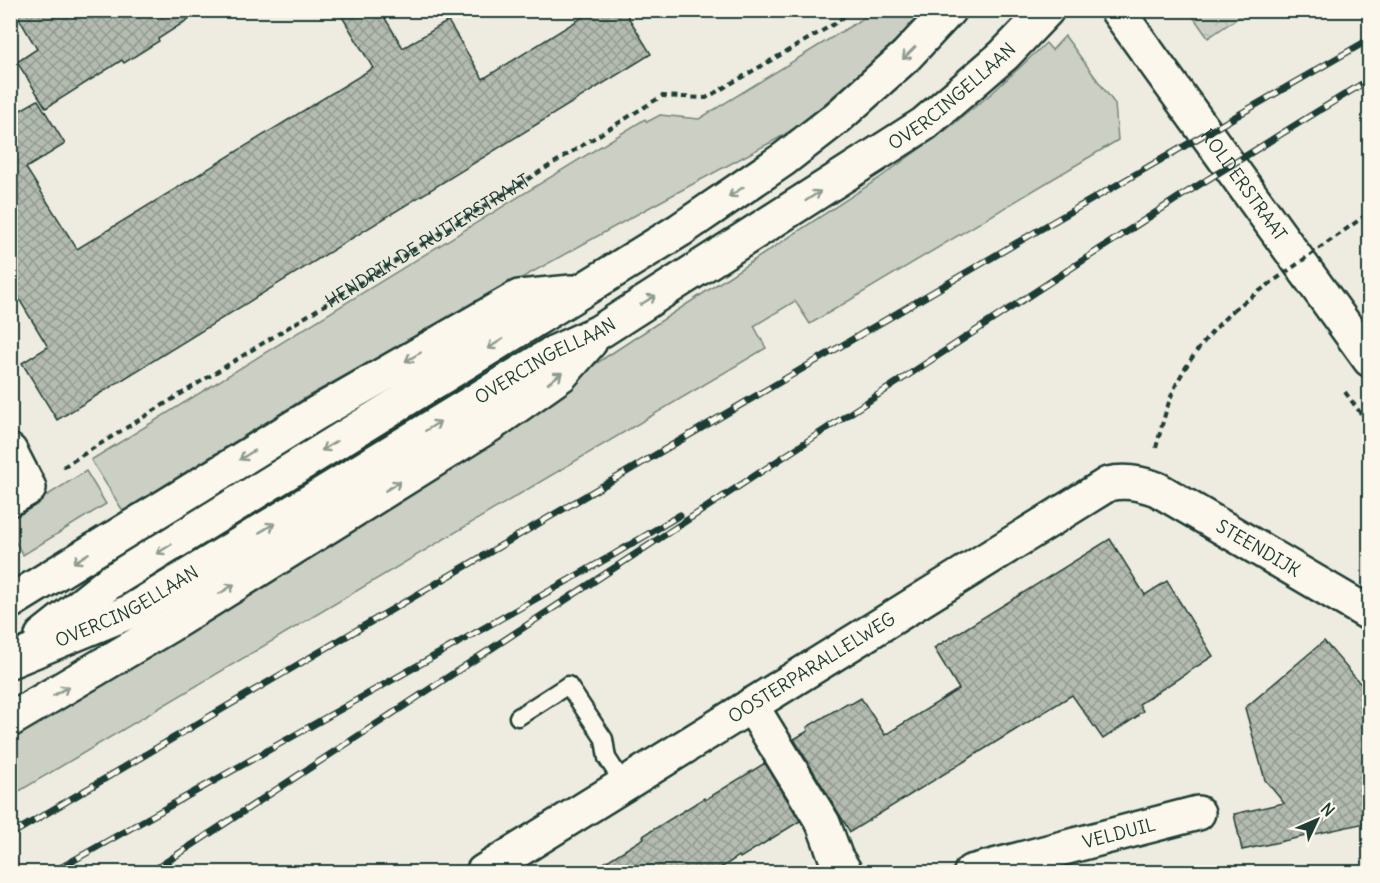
<svg xmlns="http://www.w3.org/2000/svg" width="1380" height="883" font-family="Delius,sans-serif">
<defs>
<pattern id="forest-crowns" width="20" height="18" patternUnits="userSpaceOnUse" patternTransform="scale(1.5)"><rect width="20" height="18" fill="#cbcfc4"/><path d="M2 6a3 3 0 1 1 6 0M12 15a3 3 0 1 1 6 0" fill="none" stroke="#aeb3a9"/></pattern>
<pattern id="building-cross-hatch" width="8" height="8" patternUnits="userSpaceOnUse" patternTransform="scale(1.5)"><rect width="8" height="8" fill="#b4bbb0"/><path d="M0 0l8 8M0 8l8-8" fill="none" stroke="#929990"/></pattern>
</defs>
<rect width="100%" height="100%" fill="#eeece1"/>
<filter id="ink" filterUnits="userSpaceOnUse"><feTurbulence type="fractalNoise" baseFrequency=".0167" numOctaves="2"/><feDisplacementMap in="SourceGraphic" scale="12" xChannelSelector="R" yChannelSelector="G"/><feConvolveMatrix kernelMatrix="1 2 1 2 8 2 1 2 1" color-interpolation-filters="sRGB"/></filter>
<g filter="url(#ink)">
<path fill="#cbcfc4" stroke="#75867c" stroke-width="1.5" d="M 874,11 L 925,11 L 890,46 L 852,80 L 800,125 L 777,139 L 652,206 L 310,395 L 123,511 L 91,460 L 645,119 L 647,122 L 660,115 L 699,119 L 854,24 Z
M 1065,36 L 1115,104 L 1118,140 L 810,324 L 795,301 L 754,326 L 766,348 L 11,796 L 10,735 L 580,374 L 878,179 L 950,127 L 992,93 L 1046,43 L 1052,50 Z
M 86,471 L 106,504 L 23,555 L 11,534 L 11,518 Z"/>
<path fill="url(#forest-crowns)" stroke="#75867c" stroke-width="1.5" d="M 1189,11 L 1248,11 L 1208,38 Z"/>
<path fill="url(#building-cross-hatch)" stroke="#1f3d34" stroke-width="1.5" d="M 14,10 L 203,10 L 158,39 L 159,41 L 124,63 L 122,60 L 46,108 L 17,62 L 37,49 Z
M 338,10 L 380,10 L 403,48 L 448,21 L 483,79 L 594,10 L 624,10 L 651,54 L 57,420 L 22,363 L 48,347 L 10,284 L 10,116 L 38,100 L 65,144 L 26,168 L 77,249 L 373,68 Z
M 1110,539 L 1145,595 L 1167,581 L 1213,656 L 1139,704 L 1143,711 L 1137,715 L 1138,716 L 1103,739 L 1072,695 L 850,832 L 794,739 L 808,731 L 807,727 L 847,703 L 851,704 L 861,698 L 885,735 L 959,689 L 934,648 Z
M 1324,641 L 1370,695 L 1370,822 L 1242,850 L 1234,814 L 1284,803 L 1265,780 L 1245,708 Z
M 765,763 L 800,821 L 740,858 L 739,856 L 713,873 L 588,873 L 644,838 L 643,836 L 704,798 L 705,800 Z"/>
<g fill="none" stroke-linecap="round" stroke-linejoin="round">
<defs>
<path id="service" d="M 518,717 L 568,685 L 604,739 L 607,758 L 624,784"/>
<g id="minor">
<path d="M 10,451 L 29,488 L 10,499"/>
<path d="M 751,705 L 823,823 L 836,858 L 845,872"/>
<path id="s2" d="M 483,872 L 1108,484 C 1124,480 1141,483 1157,489 L 1370,614"/>
<path id="s3" d="M 971,872 L 1198,813"/>
</g>
<g id="secondary">
<path id="s4" d="M 1117,10 L 1370,360"/>
</g>
<g id="primary">
<path d="M 10,602 L 315,414 L 519,297 L 572,292"/>
<path d="M 42,636 L 110,582 L 680,230 L 784,159 L 838,117 L 906,56 L 949,10"/>
<path id="s5" d="M 10,661 L 129,612 L 553,353 L 599,332 L 924,124 L 1004,55 L 1047,10"/>
<path d="M 10,720 L 170,625 L 490,425 L 561,375 L 590,342"/>
</g>
</defs>
<use href="#service" stroke="#1f3d34" stroke-width="21"/>
<use href="#minor" stroke="#1f3d34" stroke-width="38"/>
<use href="#secondary" stroke="#1f3d34" stroke-width="38"/>
<use href="#primary" stroke="#1f3d34" stroke-width="38"/>
<g stroke="#1f3d34" stroke-width="4" stroke-dasharray="6 4.5" stroke-linecap="butt">
<path d="M 1366,215 L 1370,212"/>
<path d="M 1345,392 L 1370,426"/>
<path d="M 1156,448 C 1162,426 1167,402 1178,381 C 1192,354 1212,331 1233,310"/>
<path id="s1" d="M 63,467 L 662,96 L 706,98 L 834,24 L 853,10"/>
</g>
<use href="#service" stroke="#fbf7ec" stroke-width="16"/>
<use href="#minor" stroke="#fbf7ec" stroke-width="33"/>
<use href="#secondary" stroke="#fbf7ec" stroke-width="33"/>
<use href="#primary" stroke="#fbf7ec" stroke-width="33"/>
<defs>
<path id="rail" d="M 10,835 L 224,708 L 1032,234 L 1370,39
M 53,872 L 613,555 L 680,515
M 151,872 L 1181,196 L 1370,79"/>
</defs>
<use href="#rail" stroke="#1f3d34" stroke-width="7"/>
<use href="#rail" stroke="#fbf7ec" stroke-width="4.5" stroke-dasharray="14" stroke-linecap="butt"/>
<path stroke="#1f3d34" stroke-width="4" stroke-dasharray="6 4.5" stroke-linecap="butt" d="M 1233,310 L 1366,215"/>
</g>
<defs><path id="oneway-shaft" d="M-6 0H5M1.5-3L5.5 0L1.5 3" fill="none" stroke-width="1.6" stroke-linecap="round" stroke-linejoin="round" transform="scale(1.5)"/></defs>
<g stroke="#8d9a90">
<use href="#oneway-shaft" transform="translate(909 53) rotate(135)"/>
<use href="#oneway-shaft" transform="translate(736 192) rotate(146)"/>
<use href="#oneway-shaft" transform="translate(813 196) rotate(-33)"/>
<use href="#oneway-shaft" transform="translate(648 300) rotate(-32)"/>
<use href="#oneway-shaft" transform="translate(495 344) rotate(148)"/>
<use href="#oneway-shaft" transform="translate(413 357) rotate(150)"/>
<use href="#oneway-shaft" transform="translate(555 378) rotate(-37)"/>
<use href="#oneway-shaft" transform="translate(433 426) rotate(-32)"/>
<use href="#oneway-shaft" transform="translate(329 446) rotate(148)"/>
<use href="#oneway-shaft" transform="translate(247 455) rotate(148)"/>
<use href="#oneway-shaft" transform="translate(393 486) rotate(-32)"/>
<use href="#oneway-shaft" transform="translate(267 528) rotate(-31)"/>
<use href="#oneway-shaft" transform="translate(164 549) rotate(148)"/>
<use href="#oneway-shaft" transform="translate(81 558) rotate(148)"/>
<use href="#oneway-shaft" transform="translate(227 589) rotate(-32)"/>
<use href="#oneway-shaft" transform="translate(61 691) rotate(-31)"/>
</g>
</g>
<g text-anchor="middle" stroke-width="5" stroke-linejoin="round" paint-order="stroke">
<g font-size="18" fill="#1f3d34" stroke="#fbf7ec">
<text dy="6" stroke="none"><textPath href="#s5" startOffset="1101">OVERCINGELLAAN</textPath></text>
<text dy="6" stroke="none"><textPath href="#s4" startOffset="216">ROLDERSTRAAT</textPath></text>
<text dy="6" stroke="none"><textPath href="#s1" startOffset="429">HENDRIK DE RUITERSTRAAT</textPath></text>
<text dy="6" stroke="none"><textPath href="#s5" startOffset="615">OVERCINGELLAAN</textPath></text>
<text dy="6" stroke="none"><textPath href="#s2" startOffset="903">STEENDIJK</textPath></text>
<text dy="6" stroke="none"><textPath href="#s5" startOffset="129">OVERCINGELLAAN</textPath></text>
<text dy="6" stroke="none"><textPath href="#s2" startOffset="387">OOSTERPARALLELWEG</textPath></text>
<text dy="6" stroke="none"><textPath href="#s3" startOffset="153">VELDUIL</textPath></text>
</g>
</g>
<rect width="1380" height="883" fill="none" stroke="#fbf7ec" stroke-width="36"/>
<rect x="18" y="18" width="1344" height="847" fill="none" stroke="#1f3d34" stroke-width="2" filter="url(#ink)"/>
<g transform="translate(1317 820) rotate(46)" stroke="#fbf7ec" stroke-width="4.5" paint-order="stroke">
<path d="M0-4.5L10 22L0 15L-10 22Z" fill="#1f3d34"/>
<text y="-9" font-size="16" font-weight="bold" text-anchor="middle" fill="#1f3d34">N</text>
</g>
</svg>
